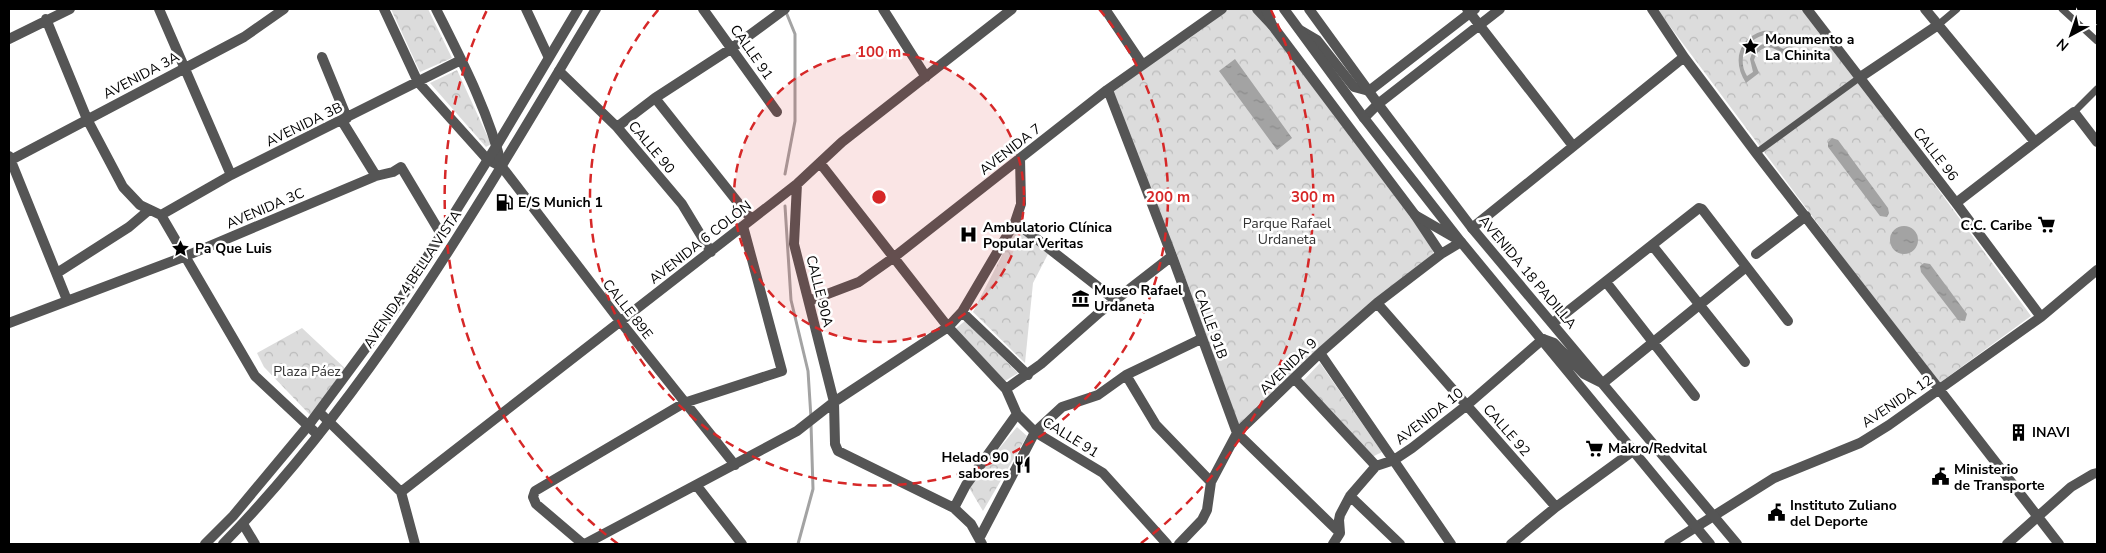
<svg xmlns="http://www.w3.org/2000/svg" width="2106" height="553" font-family="'Nunito Sans',sans-serif">
<defs>
<pattern id="forest-crowns" width="20" height="18" patternUnits="userSpaceOnUse" patternTransform="scale(1.25)"><rect width="20" height="18" fill="#dcdcdc"/><path d="M2 6a3 3 0 1 1 6 0M12 15a3 3 0 1 1 6 0" fill="none" stroke="#bbb"/></pattern>
<pattern id="water-ripples" width="26" height="14" patternUnits="userSpaceOnUse" patternTransform="scale(1.25)"><rect width="26" height="14" fill="#a3a3a3"/><path d="M2 4q2-2 4 0t4 0M15 11q2-2 4 0t4 0" fill="none" stroke="#8b8b8b"/></pattern>
</defs>
<rect width="100%" height="100%" fill="#fff"/>
<path fill="url(#forest-crowns)" d="M 391,9 L 428,9 L 452,58 L 420,72 Z
M 1220,9 L 1258,9 L 1431,242 L 1434,259 L 1318,348 L 1242,434 L 1176,252 L 1107,93 Z
M 1657,9 L 1806,9 L 2031,316 L 1938,384 Z
M 457,70 L 491,144 L 486,147 L 430,83 Z
M 1016,228 L 1048,254 L 1033,283 L 1025,363 L 973,312 Z
M 965,321 L 1018,373 L 1005,381 L 955,329 Z
M 302,328 L 349,372 L 311,416 L 264,367 L 257,353 Z
M 1320,363 L 1382,452 L 1372,457 L 1303,381 Z
M 1017,427 L 1027,436 L 983,511 L 968,486 Z"/>
<path fill="url(#water-ripples)" fill-rule="evenodd" d="M 1763,31 C 1777,30 1786,35 1795,45 L 1782,55 C 1773,44 1759,45 1754,60 L 1759,73 L 1746,83 C 1732,62 1738,38 1763,31 ZM 1764,35 L 1776,36 L 1789,45 L 1783,49 C 1770,39 1754,43 1750,59 L 1753,72 L 1747,76 C 1737,60 1745,40 1764,35 Z
M 1235,59 L 1292,138 L 1277,150 L 1219,71 Z
M 1832,138 L 1838,140 L 1888,208 L 1889,213 L 1887,217 L 1880,216 L 1828,147 L 1828,142 Z
M1890 240a14 14 0 1 1 28 0a14 14 0 1 1-28 0Z
M 1924,263 L 1930,264 L 1967,314 L 1965,321 L 1958,320 L 1921,272 L 1920,266 Z"/>
<g fill="none" stroke-linecap="round" stroke-linejoin="round">
<path stroke="#a3a3a3" stroke-width="3" d="M 785,174 L 795,121 L 795,34 L 786,12
M 785,206 L 791,300 L 808,371 L 811,418
M 798,544 L 813,489 L 811,424"/>
<path stroke="#555" stroke-width="7" d="M 2062,9 L 2097,41
M 1938,25 L 1957,9
M 2074,112 L 2097,89
M 1756,153 L 1859,78"/>
<path stroke="#555" stroke-width="10" d="M 159,9 L 231,175
M 384,9 L 418,82 L 487,159 L 502,167
M 436,9 C 461,59 489,112 502,167 L 620,321 L 735,465
M 526,9 L 548,56
M 703,9 L 777,112
M 883,9 L 926,77
M 1105,9 L 1142,64
M 1257,9 L 1272,25 L 1415,215 L 1441,254
M 1467,9 L 1573,146
M 1652,9 L 1684,57 L 1756,153 L 2059,544
M 1807,9 L 1956,203 L 2041,317
M 1925,9 L 2035,142
M 46,19 L 87,119 L 123,187 L 140,205 L 161,215 L 255,376 L 318,435
M 1300,30 L 1317,40 L 1354,87 L 1369,91 L 1475,9
M 9,39 L 70,9
M 322,57 L 347,118
M 559,71 L 617,127 L 682,204 L 711,252
M 1859,78 L 1938,25
M 1108,90 L 1172,256 L 1237,433 L 1340,533
M 655,98 L 751,219
M 1364,118 L 1378,104 L 1500,9
M 342,121 L 376,176
M 617,127 L 655,98 L 732,48 L 785,9
M 9,156 L 67,300
M 9,161 L 244,37 L 284,9
M 820,163 L 948,327 L 1006,389 L 1017,414 L 1035,432 L 1103,473 L 1167,544
M 797,184 L 794,244 L 834,402 L 835,444 L 838,451 L 954,508 L 971,524 L 982,544
M 1956,203 L 2074,112 L 2097,142
M 161,215 L 231,175 L 461,60
M 1015,222 L 1115,300
M 1472,228 L 1684,57
M 1652,245 L 1745,362
M 1756,254 L 1806,216
M 57,273 L 129,227 L 149,210
M 1606,282 L 1695,396
M 809,301 L 859,282 L 893,258 L 1107,90 L 1222,9
M 1377,303 L 1556,507
M 962,312 L 1028,375
M 9,323 L 186,256 L 376,176 L 393,172 L 401,167 L 441,234
M 1553,323 L 1699,208 L 1702,209 L 1788,321
M 1320,353 L 1451,544
M 1126,375 L 1156,425 L 1211,482
M 1295,379 L 1376,466
M 1603,383 L 1746,267
M 1006,389 L 1041,364 L 1100,312 L 1172,256
M 319,412 L 401,492 L 415,544
M 697,486 L 742,544
M 401,492 L 797,184 L 842,142 L 1012,9
M 1350,496 L 1400,544
M 954,508 L 966,485 L 1017,414
M 243,524 L 255,544
M 980,537 L 1035,432 L 1062,407 L 1098,395 L 1126,375 L 1201,339
M 583,544 L 536,504 L 533,497 L 535,491 L 684,403 L 782,371 L 743,226
M 585,544 L 797,431 L 834,402 L 948,327 L 962,312 L 1015,222 L 1021,204 L 1020,158
M 1179,544 L 1202,520 L 1207,510 L 1211,482 L 1237,433 L 1320,353 L 1377,303 L 1441,254 L 1461,242
M 1333,544 L 1340,533 L 1339,520 L 1340,515 L 1350,496 L 1376,466 L 1394,460 L 1412,448 L 1467,405 L 1543,339
M 1511,544 L 1556,507 L 1633,451
M 1669,544 L 1774,478 L 1860,443 L 1889,425 L 2041,317 L 2097,270
M 2007,544 L 2071,487 L 2093,474 L 2097,473"/>
<path stroke="#555" stroke-width="10" d="M 1266,9 L 1272,25
M 1284,9 L 1364,118 L 1461,242 L 1710,544
M 1309,9 L 1378,104 L 1472,228 L 1737,544
M 1415,215 L 1455,238
M 1543,339 L 1554,343 L 1584,374 L 1600,382
M 205,544 L 233,516 L 308,426 L 394,310 L 497,145 L 578,9
M 223,544 C 376,387 484,195 596,9"/>
</g>
<circle cx="879" cy="197" r="145" fill="#d62828" fill-opacity=".12"/>
<g fill="none" stroke="#d62828" stroke-width="2.5" stroke-dasharray="9 6">
<circle cx="879" cy="197" r="145"/>
<path d="M1099 9A289 289 0 1 1 659 9"/>
<path d="M618 544A434 434 0 0 1 487 10M1271 10A434 434 0 0 1 1140 544"/>
</g>
<defs>
<symbol id="sight-bare" viewBox="-9 -9 18 18"><path d="M0-6L1.8-2.2L6-1.7L2.9 1.2L3.7 5.4L0 3.3L-3.7 5.4L-2.9 1.2L-6-1.7L-1.8-2.2Z" fill="#000" stroke="#fff" stroke-width="2.5" paint-order="stroke"/></symbol>
<symbol id="fuel-bare" viewBox="-9 -9 18 18"><path d="M-5.5-6h7V0h2V4h1.3V-2.5L3-4.5l.8-.8L6-3V5H2.5V1h-1V6h-7ZM-4.2-4.7v3.2H.2V-4.7Z" fill="#000" stroke="#fff" stroke-width="2.5" paint-order="stroke"/></symbol>
<symbol id="supermarket-bare" viewBox="-9 -9 18 18"><path d="M-6-5.5h2.5l.6 2H6L4.5 2H-2.5L-4.4-4H-6ZM-1.5 3.2a1.3 1.3 0 1 0 .1 0ZM3 3.2a1.3 1.3 0 1 0 .1 0Z" fill="#000" stroke="#fff" stroke-width="2.5" paint-order="stroke"/></symbol>
<symbol id="hospital-bare" viewBox="-9 -9 18 18"><path d="M-5-5h3v3.5h4V-5h3V5h-3V1.5h-4V5h-3Z" fill="#000" stroke="#fff" stroke-width="2.5" paint-order="stroke"/></symbol>
<symbol id="museum-bare" viewBox="-9 -9 18 18"><path d="M0-6L6-3V-2H-6V-3ZM-5-1h2V3h-2ZM-1-1h2V3h-2ZM3-1h2V3H3ZM-6 4H6V6H-6Z" fill="#000" stroke="#fff" stroke-width="2.5" paint-order="stroke"/></symbol>
<symbol id="building-bare" viewBox="-9 -9 18 18"><path d="M-4-6H4V6H1V3H-1V6H-4ZM-2.5-4.3h1.7v1.8h-1.7ZM.8-4.3h1.7v1.8H.8ZM-2.5-1h1.7V.8h-1.7ZM.8-1h1.7V.8H.8Z" fill="#000" stroke="#fff" stroke-width="2.5" paint-order="stroke"/></symbol>
<symbol id="restaurant-bare" viewBox="-9 -9 18 18"><path d="M-5-6h1v4h1v-4h1v4h1v-4h1v5L-1.5 .5V6h-2V.5L-5-1ZM5-6V6H3V1.5H1.5Q1.5-4 5-6Z" fill="#000" stroke="#fff" stroke-width="2.5" paint-order="stroke"/></symbol>
<symbol id="civic-bare" viewBox="-9 -9 18 18"><path d="M-.6-6.5H3V-4.5H.6V-3L4-1V1h2V6H-6V1h2V-1L-.6-3ZM-1.2 2.5V6h2.4V2.5Z" fill="#000" stroke="#fff" stroke-width="2.5" paint-order="stroke"/></symbol>
</defs>
<g fill-rule="evenodd">
<use href="#sight-bare" x="1738" y="34" width="25" height="25"/>
<use href="#fuel-bare" x="492" y="190" width="25" height="25"/>
<use href="#supermarket-bare" x="2034" y="212" width="25" height="25"/>
<use href="#hospital-bare" x="956" y="222" width="25" height="25"/>
<use href="#sight-bare" x="168" y="236" width="25" height="25"/>
<use href="#museum-bare" x="1068" y="286" width="25" height="25"/>
<use href="#building-bare" x="2006" y="420" width="25" height="25"/>
<use href="#supermarket-bare" x="1582" y="436" width="25" height="25"/>
<use href="#restaurant-bare" x="1010" y="452" width="25" height="25"/>
<use href="#civic-bare" x="1928" y="464" width="25" height="25"/>
<use href="#civic-bare" x="1764" y="500" width="25" height="25"/>
</g>
<g text-anchor="middle" stroke-width="5" stroke-linejoin="round" paint-order="stroke">
<g font-size="14" font-weight="bold" fill="#000" stroke="#fff" text-anchor="start">
<text x="1765" y="44">Monumento a<tspan x="1765" dy="16">La Chinita</tspan></text>
<text x="518" y="207">E/S Munich 1</text>
<text x="2032" y="230" text-anchor="end">C.C. Caribe</text>
<text x="983" y="232">Ambulatorio Clínica<tspan x="983" dy="16">Popular Veritas</tspan></text>
<text x="195" y="253">Pa Que Luis</text>
<text x="1094" y="295">Museo Rafael<tspan x="1094" dy="16">Urdaneta</tspan></text>
<text x="2032" y="437">INAVI</text>
<text x="1608" y="453">Makro/Redvital</text>
<text x="1009" y="462" text-anchor="end">Helado 90<tspan x="1009" dy="16">sabores</tspan></text>
<text x="1954" y="474">Ministerio<tspan x="1954" dy="16">de Transporte</tspan></text>
<text x="1790" y="510">Instituto Zuliano<tspan x="1790" dy="16">del Deporte</tspan></text>
</g>
<g font-size="14" fill="#000" stroke="#fff">
<text transform="translate(752 52) rotate(55)" y="5">CALLE 91</text>
<text transform="translate(141 75) rotate(-28)" y="5">AVENIDA 3A</text>
<text transform="translate(304 124) rotate(-26)" y="5">AVENIDA 3B</text>
<text transform="translate(652 147) rotate(50)" y="5">CALLE 90</text>
<text transform="translate(1010 149) rotate(-38)" y="5">AVENIDA 7</text>
<text transform="translate(1936 154) rotate(52)" y="5">CALLE 96</text>
<text transform="translate(265 208) rotate(-23)" y="5">AVENIDA 3C</text>
<text transform="translate(700 242) rotate(-38)" y="5">AVENIDA 6 COLÓN</text>
<text transform="translate(1528 272) rotate(50)" y="5">AVENIDA 18 PADILLA</text>
<text transform="translate(412 279) rotate(-56)" y="5">AVENIDA 4 BELLA VISTA</text>
<text transform="translate(820 291) rotate(76)" y="5">CALLE 90A</text>
<text transform="translate(628 309) rotate(52)" y="5">CALLE 89E</text>
<text transform="translate(1211 324) rotate(70)" y="5">CALLE 91B</text>
<text transform="translate(1288 366) rotate(-44)" y="5">AVENIDA 9</text>
<text transform="translate(1897 401) rotate(-34)" y="5">AVENIDA 12</text>
<text transform="translate(1429 416) rotate(-38)" y="5">AVENIDA 10</text>
<text transform="translate(1507 430) rotate(49)" y="5">CALLE 92</text>
<text transform="translate(1071 437) rotate(32)" y="5">CALLE 91</text>
</g>
<g font-size="14" fill="#333" stroke="#fff">
<text x="1287" y="228">Parque Rafael<tspan x="1287" dy="16">Urdaneta</tspan></text>
<text x="307" y="376">Plaza Páez</text>
</g>
</g>
<circle cx="879" cy="197" r="8" fill="#d62828" stroke="#fff" stroke-width="2.5"/>
<g font-size="15" text-anchor="middle" font-weight="bold" fill="#d62828" stroke="#fff" stroke-width="5" stroke-linejoin="round" paint-order="stroke">
<text x="879" y="57">100 m</text>
<text x="1168" y="202">200 m</text>
<text x="1313" y="202">300 m</text>
</g>
<rect width="2106" height="553" fill="none" stroke="#000000" stroke-width="20"/>
<g transform="translate(2071 35) rotate(220)" stroke="#ffffff" stroke-width="4" paint-order="stroke">
<path d="M0-4L9 19L0 12L-9 19Z" fill="#000000"/>
<text y="-8" font-size="14" font-weight="bold" text-anchor="middle" fill="#000000">N</text>
</g>
</svg>
